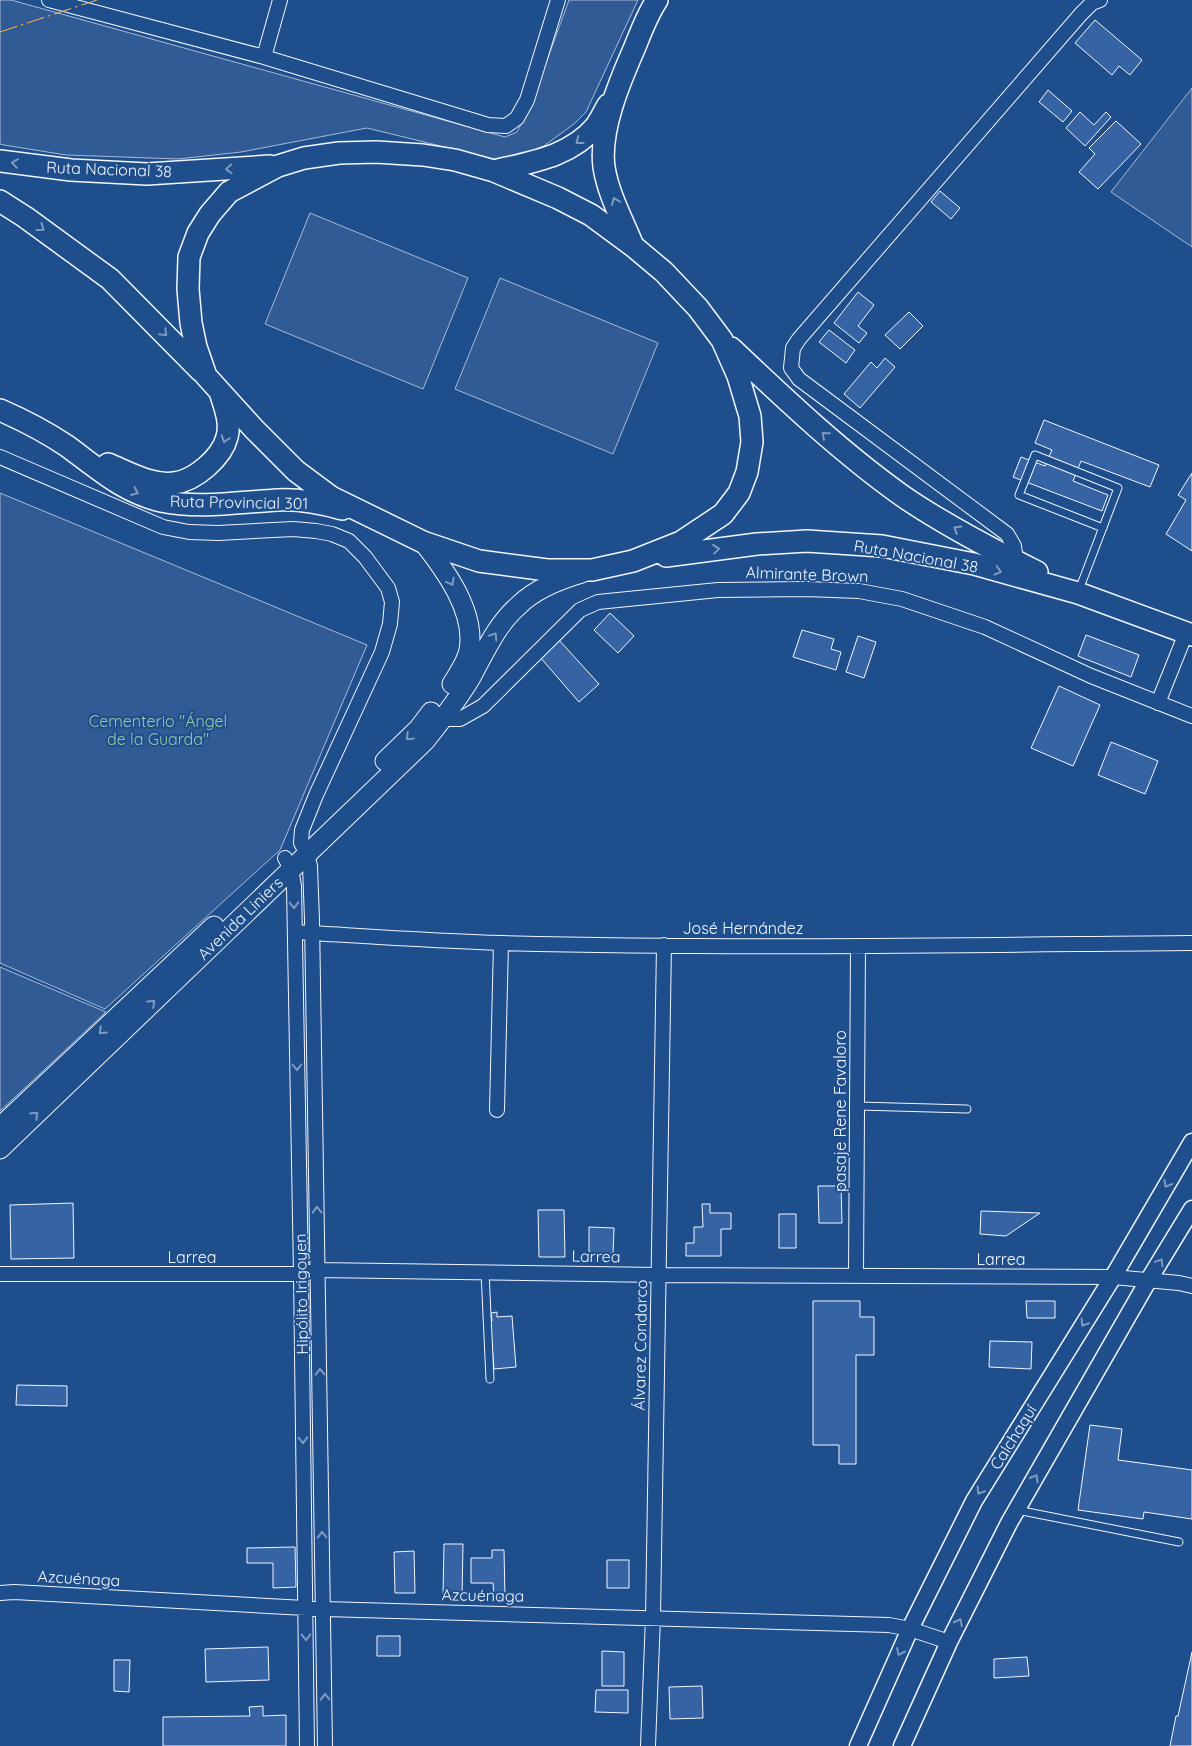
<svg xmlns="http://www.w3.org/2000/svg" width="1192" height="1746" font-family="Quicksand,sans-serif">
<rect width="100%" height="100%" fill="#1f4e8c"/>
<path fill="#305b95" stroke="#a8bbd7" d="M 0,0 L 11,0 L 505,137 L 517,132 L 530,107 L 569,0 L 638,0 L 586,112 L 574,124 L 537,151 L 502,161 L 367,128 L 241,152 L 178,159 L 66,155 L 4,145 L 0,144 Z
M 1192,88 L 1192,247 L 1111,192 Z
M 310,213 L 468,278 L 423,389 L 265,324 Z
M 500,278 L 658,343 L 613,454 L 455,389 Z
M 0,493 L 367,645 L 280,850 L 105,1009 L 0,963 Z
M 0,967 L 106,1012 L 0,1111 Z"/>
<path fill="#3563a3" stroke="#f2f6ff" d="M 1095,20 L 1142,60 L 1130,75 L 1119,66 L 1112,75 L 1075,43 Z
M 1048,90 L 1072,111 L 1063,122 L 1039,102 Z
M 1080,112 L 1094,125 L 1106,112 L 1111,117 L 1085,146 L 1066,128 Z
M 1116,121 L 1141,144 L 1098,189 L 1079,172 L 1095,154 L 1089,148 Z
M 940,191 L 960,208 L 951,219 L 931,202 Z
M 858,292 L 874,305 L 858,326 L 867,333 L 859,343 L 834,323 Z
M 909,312 L 923,326 L 900,349 L 885,335 Z
M 829,330 L 855,350 L 846,363 L 819,342 Z
M 885,358 L 895,367 L 860,408 L 844,394 L 871,362 L 877,368 Z
M 1044,420 L 1159,465 L 1150,487 L 1081,461 L 1073,481 L 1108,495 L 1102,511 L 1013,477 L 1021,457 L 1045,466 L 1052,450 L 1035,443 Z
M 1192,473 L 1192,551 L 1166,534 L 1186,500 L 1178,495 Z
M 610,613 L 634,636 L 618,653 L 594,630 Z
M 802,630 L 834,639 L 831,649 L 841,652 L 836,670 L 793,657 Z
M 1086,635 L 1139,655 L 1131,677 L 1078,656 Z
M 858,636 L 876,642 L 864,678 L 846,672 Z
M 558,639 L 599,684 L 579,702 L 539,656 Z
M 1059,686 L 1100,705 L 1073,766 L 1031,748 Z
M 1111,742 L 1158,761 L 1145,794 L 1098,775 Z
M 818,1186 L 841,1186 L 842,1223 L 819,1223 Z
M 73,1203 L 74,1258 L 11,1259 L 10,1205 Z
M 702,1204 L 710,1204 L 710,1213 L 731,1213 L 731,1229 L 721,1229 L 721,1256 L 686,1256 L 686,1243 L 694,1243 L 694,1227 L 703,1227 Z
M 538,1210 L 564,1210 L 565,1257 L 539,1257 Z
M 981,1211 L 1040,1213 L 1006,1236 L 980,1234 Z
M 779,1214 L 796,1214 L 796,1248 L 779,1248 Z
M 589,1227 L 614,1228 L 613,1255 L 589,1255 Z
M 813,1301 L 860,1301 L 860,1317 L 874,1317 L 874,1355 L 856,1355 L 856,1464 L 839,1464 L 839,1445 L 813,1445 Z
M 1026,1301 L 1055,1301 L 1055,1318 L 1027,1318 Z
M 497,1312 L 497,1317 L 512,1316 L 516,1367 L 494,1369 L 490,1321 L 492,1321 L 491,1313 Z
M 990,1341 L 1032,1342 L 1031,1369 L 989,1367 Z
M 17,1385 L 67,1386 L 67,1406 L 16,1405 Z
M 1090,1425 L 1122,1429 L 1118,1460 L 1192,1470 L 1192,1519 L 1144,1512 L 1143,1519 L 1078,1510 Z
M 444,1544 L 463,1544 L 462,1597 L 443,1596 Z
M 295,1547 L 296,1587 L 273,1588 L 273,1563 L 247,1563 L 247,1548 Z
M 492,1550 L 504,1550 L 505,1598 L 494,1598 L 493,1583 L 471,1583 L 471,1558 L 492,1558 Z
M 414,1551 L 415,1593 L 395,1593 L 394,1552 Z
M 607,1560 L 629,1560 L 629,1588 L 607,1588 Z
M 377,1636 L 400,1636 L 400,1656 L 377,1656 Z
M 268,1647 L 269,1680 L 206,1682 L 205,1649 Z
M 602,1651 L 624,1652 L 624,1686 L 602,1686 Z
M 1192,1652 L 1192,1746 L 1170,1746 L 1176,1716 L 1178,1716 Z
M 1027,1657 L 1029,1676 L 994,1678 L 994,1659 Z
M 114,1660 L 130,1660 L 129,1692 L 114,1691 Z
M 702,1686 L 703,1718 L 670,1719 L 669,1687 Z
M 596,1690 L 628,1690 L 628,1713 L 595,1712 Z
M 263,1706 L 263,1716 L 286,1715 L 286,1746 L 163,1746 L 163,1717 L 250,1716 L 249,1707 Z"/>
<g fill="none" stroke-linecap="round" stroke-linejoin="round">
<defs>
<path id="service" d="M 1079,590 L 1118,488 L 1035,455 L 1019,495 L 1103,528
M 858,1106 L 967,1109
M 485,1272 L 490,1379
M 1017,1510 L 1179,1542"/>
<path id="minor" d="M 49,0 L 264,57 L 488,125 L 506,126 L 517,118 L 527,100 L 558,0
M 264,57 L 280,0
M 0,457 L 163,527 L 189,532 L 218,533 L 293,529 L 316,531 L 332,534 L 349,541 L 365,557 L 388,588 L 392,602 L 390,624 L 382,652 L 316,795 L 302,830 L 301,843 L 307,854 L 310,866 L 312,920 L 325,1746
M 1016,561 L 1014,546 L 1007,534 L 799,379 L 791,368 L 793,348 L 799,339 L 1081,14 L 1092,3 L 1100,0
M 1158,703 L 1186,633
M 443,719 L 460,719 L 483,706 L 580,610 L 598,602 L 718,590 L 806,589 L 859,591 L 902,599 L 985,627 L 1091,676 L 1192,716
M 285,858 L 291,869 L 294,886 L 301,1274 L 307,1746
M 295,932 C 364,936 433,941 502,943 C 732,949 962,945 1192,943
M 497,1110 L 501,943
M 0,1274 L 301,1274 L 318,1270 L 659,1275 L 1113,1277 L 1179,1283 L 1192,1286
M 856,1275 L 858,946
M 0,1593 L 14,1592 L 324,1609 L 889,1625 L 910,1629 L 949,1642
M 648,1746 L 653,1617 L 664,945"/>
<path id="tertiary" d="M 858,1746 L 910,1629 L 974,1501 L 1113,1277 L 1192,1142
M 902,1746 L 949,1642 L 1009,1523 L 1148,1281 L 1192,1209"/>
<path id="secondary" d="M 423,542 C 445,570 476,612 469,650 C 467,662 458,674 452,684
M 385,761 L 419,728 L 431,712
M 0,1127 L 214,926
M 0,1149 L 425,741 C 441,721 457,701 470,679 C 484,654 496,625 518,606 C 535,589 558,580 582,573"/>
<path id="primary" d="M 376,152 L 423,155 L 455,160 L 494,171 L 558,198 L 591,215 L 633,246 L 664,272 L 698,308 L 722,340 L 738,376 L 750,416 L 752,442 L 747,472 L 739,493 L 723,514 L 681,542 L 633,561 L 592,570 L 547,570 L 479,561 L 423,542 L 331,497 L 296,471 L 254,429 L 206,376 L 196,347 L 191,323 L 188,289 L 189,257 L 198,233 L 210,214 L 229,192 L 278,166 L 304,158 L 339,153 Z
M 0,161 L 71,170 L 147,174 L 270,166
M 494,171 C 531,162 570,157 596,126 C 600,120 604,112 608,105
M 0,201 L 25,217 L 110,279 L 201,371
M 633,246 C 623,221 608,194 604,167 C 599,130 620,81 634,49 C 641,32 647,15 657,0
M 731,348 C 786,400 842,453 904,497 C 945,525 993,550 1037,572
M 0,410 C 23,420 46,432 67,446 C 97,468 123,492 161,501 C 199,509 240,502 278,500 C 299,499 321,503 342,509
M 108,464 C 128,472 151,486 174,483 C 195,481 222,457 227,437 C 231,423 225,408 221,395
M 666,556 L 757,544 L 807,541 L 882,546 L 974,564 L 1078,593 L 1192,635"/>
</defs>
<use href="#service" stroke="#f2f6ff" stroke-width="9"/>
<use href="#minor" stroke="#f2f6ff" stroke-width="16"/>
<use href="#tertiary" stroke="#f2f6ff" stroke-width="19"/>
<use href="#secondary" stroke="#f2f6ff" stroke-width="21"/>
<use href="#primary" stroke="#f2f6ff" stroke-width="24"/>
<use href="#service" stroke="#1f4e8c" stroke-width="7"/>
<use href="#minor" stroke="#1f4e8c" stroke-width="14"/>
<use href="#tertiary" stroke="#1f4e8c" stroke-width="16"/>
<use href="#secondary" stroke="#1f4e8c" stroke-width="19"/>
<use href="#primary" stroke="#1f4e8c" stroke-width="21"/>
<path stroke="#ffb74d" stroke-width="1" stroke-dasharray="18 4 2.5 4" stroke-linecap="butt" d="M 0,32 L 97,0"/>
</g>
<defs><path id="oneway-chevron" d="M-2-3.5L2.5 0L-2 3.5" fill="none" stroke-width="1.6" stroke-linecap="round" stroke-linejoin="round" transform="scale(1.25)"/></defs>
<g stroke="#7e9ac0">
<use href="#oneway-chevron" transform="translate(579 141) rotate(142)"/>
<use href="#oneway-chevron" transform="translate(15 163) rotate(-172)"/>
<use href="#oneway-chevron" transform="translate(229 169) rotate(177)"/>
<use href="#oneway-chevron" transform="translate(615 201) rotate(-112)"/>
<use href="#oneway-chevron" transform="translate(41 228) rotate(36)"/>
<use href="#oneway-chevron" transform="translate(164 333) rotate(45)"/>
<use href="#oneway-chevron" transform="translate(825 435) rotate(-139)"/>
<use href="#oneway-chevron" transform="translate(225 439) rotate(108)"/>
<use href="#oneway-chevron" transform="translate(135 492) rotate(23)"/>
<use href="#oneway-chevron" transform="translate(957 529) rotate(-149)"/>
<use href="#oneway-chevron" transform="translate(716 549) rotate(-7)"/>
<use href="#oneway-chevron" transform="translate(998 571) rotate(15)"/>
<use href="#oneway-chevron" transform="translate(451 582) rotate(61)"/>
<use href="#oneway-chevron" transform="translate(494 636) rotate(-56)"/>
<use href="#oneway-chevron" transform="translate(409 737) rotate(136)"/>
<use href="#oneway-chevron" transform="translate(294 905) rotate(89)"/>
<use href="#oneway-chevron" transform="translate(152 1003) rotate(-44)"/>
<use href="#oneway-chevron" transform="translate(102 1031) rotate(137)"/>
<use href="#oneway-chevron" transform="translate(297 1067) rotate(89)"/>
<use href="#oneway-chevron" transform="translate(35 1115) rotate(-44)"/>
<use href="#oneway-chevron" transform="translate(1167 1184) rotate(120)"/>
<use href="#oneway-chevron" transform="translate(317 1210) rotate(-91)"/>
<use href="#oneway-chevron" transform="translate(1160 1262) rotate(-59)"/>
<use href="#oneway-chevron" transform="translate(1084 1323) rotate(122)"/>
<use href="#oneway-chevron" transform="translate(320 1372) rotate(-91)"/>
<use href="#oneway-chevron" transform="translate(303 1440) rotate(89)"/>
<use href="#oneway-chevron" transform="translate(1035 1478) rotate(-60)"/>
<use href="#oneway-chevron" transform="translate(980 1491) rotate(122)"/>
<use href="#oneway-chevron" transform="translate(322 1535) rotate(-91)"/>
<use href="#oneway-chevron" transform="translate(959 1622) rotate(-63)"/>
<use href="#oneway-chevron" transform="translate(306 1637) rotate(89)"/>
<use href="#oneway-chevron" transform="translate(900 1652) rotate(114)"/>
<use href="#oneway-chevron" transform="translate(325 1697) rotate(-91)"/>
</g>
<g text-anchor="middle" stroke-width="4" stroke-linejoin="round" paint-order="stroke">
<g font-size="16" fill="#f2f6ff" stroke="#1f4e8c">
<text transform="translate(109 169) rotate(2)" y="6">Ruta Nacional 38</text>
<text transform="translate(239 502) rotate(1)" y="6">Ruta Provincial 301</text>
<text transform="translate(916 556) rotate(10)" y="6">Ruta Nacional 38</text>
<text transform="translate(807 574) rotate(2)" y="6">Almirante Brown</text>
<text transform="translate(240 918) rotate(-44)" y="6">Avenida Liniers</text>
<text x="743" y="934">José Hernández</text>
<text transform="translate(840 1111) rotate(-90)" y="6">pasaje Rene Favaloro</text>
<text transform="translate(596 1256) rotate(1)" y="6">Larrea</text>
<text x="192" y="1263">Larrea</text>
<text x="1001" y="1265">Larrea</text>
<text transform="translate(301 1294) rotate(-91)" y="6">Hipólito Irigoyen</text>
<text transform="translate(640 1345) rotate(-89)" y="6">Álvarez Condarco</text>
<text transform="translate(1013 1437) rotate(-58)" y="6">Calchaquí</text>
<text transform="translate(79 1578) rotate(3)" y="6">Azcuénaga</text>
<text transform="translate(483 1595) rotate(1)" y="6">Azcuénaga</text>
</g>
<g font-size="16" fill="#97c8a6" stroke="#1f4e8c">
<text x="158" y="727">Cementerio "Ángel<tspan x="158" dy="18">de la Guarda"</tspan></text>
</g>
</g>
</svg>
